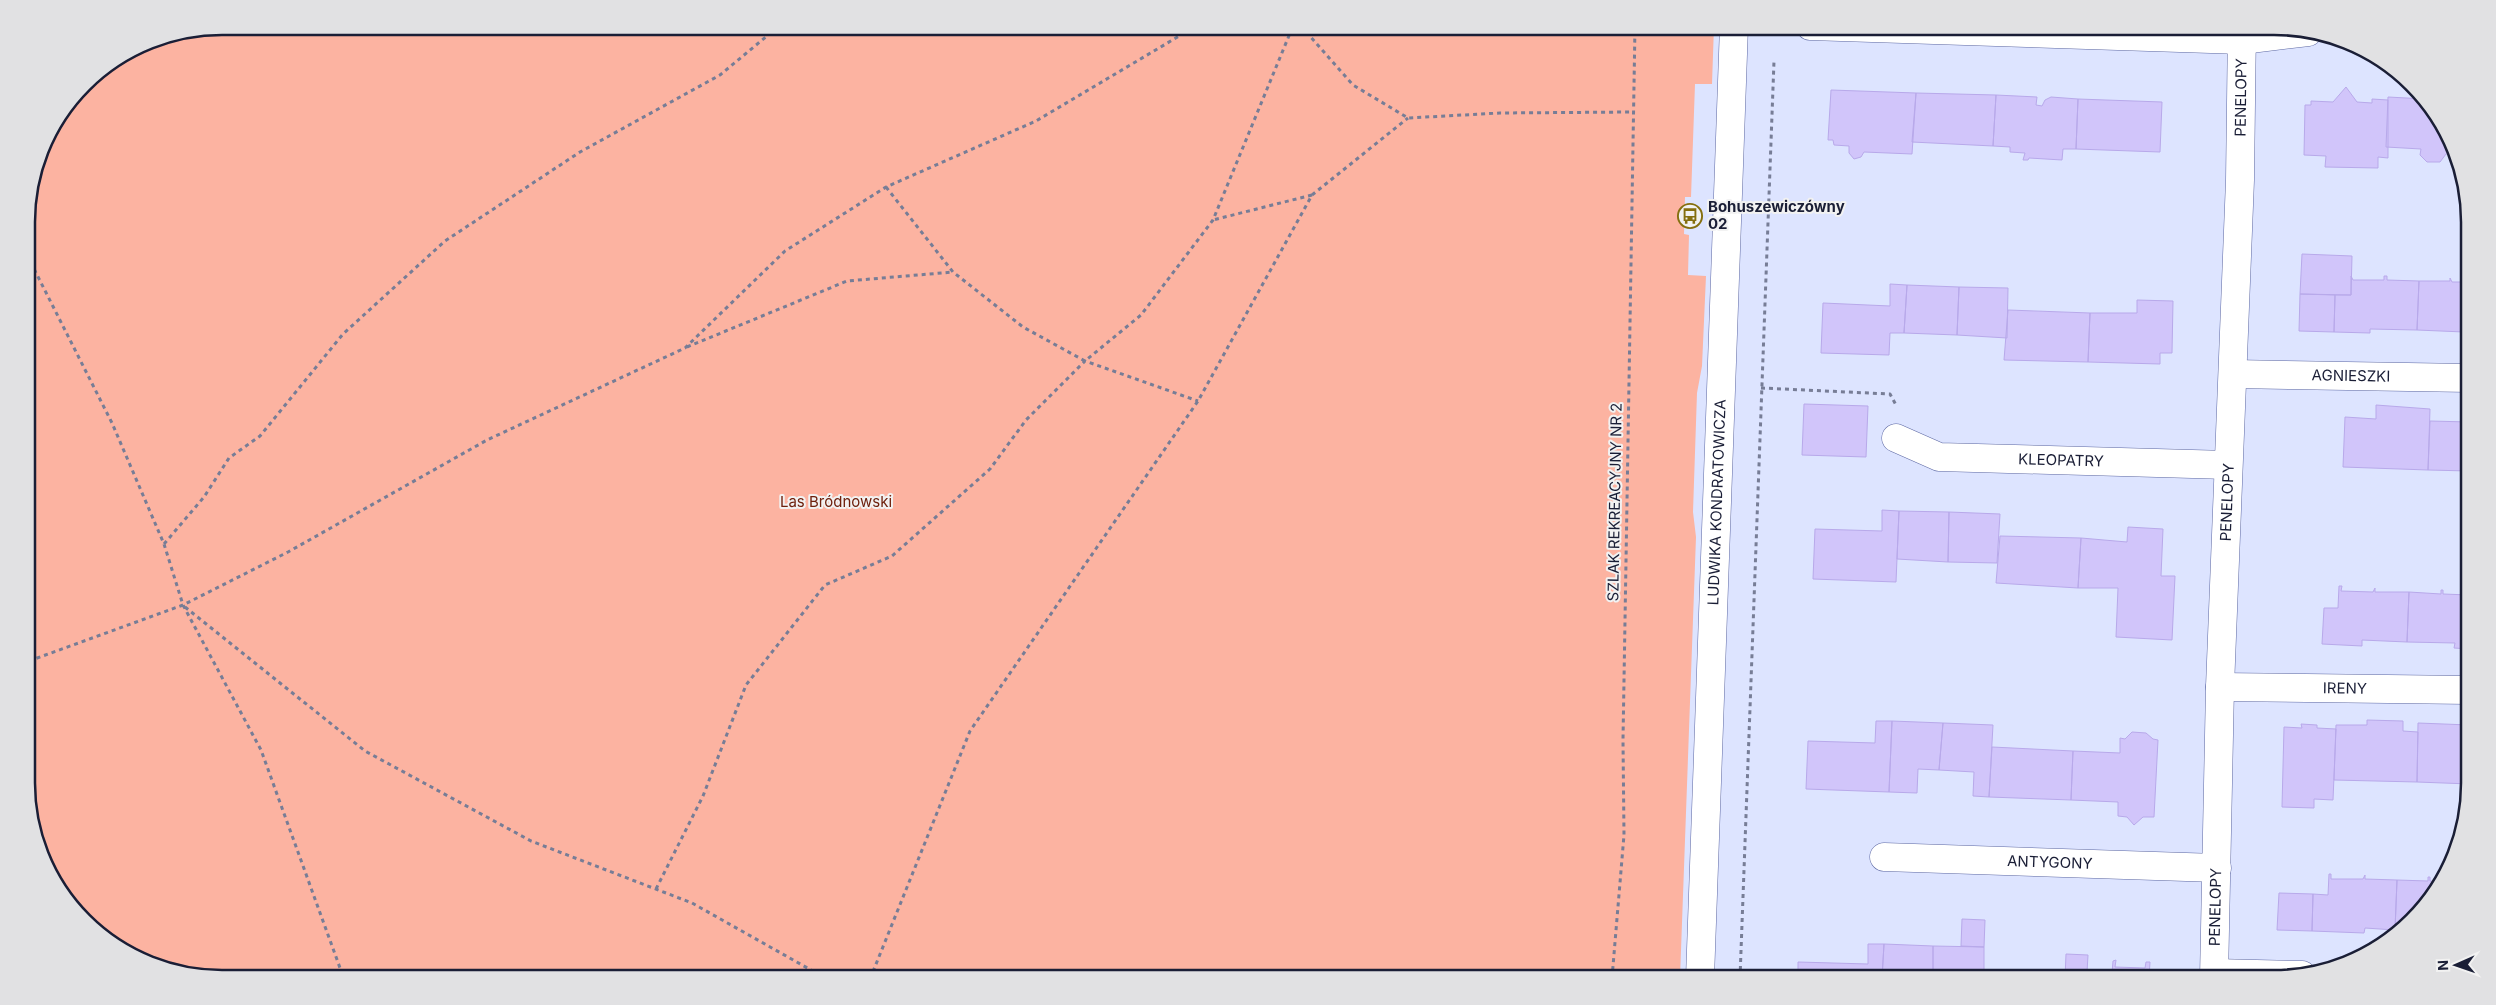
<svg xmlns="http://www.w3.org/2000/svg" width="2496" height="1005" font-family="Inter,sans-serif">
<rect width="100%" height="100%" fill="#dde4ff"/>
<path fill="#fcb3a1" d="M 222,26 L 1714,26 L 1712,84 L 1695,84 L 1691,197 L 1685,197 L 1684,234 L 1689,235 L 1688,275 L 1706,276 L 1702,366 L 1697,393 L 1693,512 L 1696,537 L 1680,978 L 222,979 L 159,968 L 113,946 L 75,912 L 46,869 L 30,821 L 27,209 L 47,135 L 93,75 L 147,41 Z"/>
<path fill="#d1c5fa" stroke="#b8a9ea" d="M 2346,87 L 2357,102 L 2372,103 L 2372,99 L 2388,100 L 2388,158 L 2378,157 L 2378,168 L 2325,167 L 2326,156 L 2304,155 L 2305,105 L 2311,105 L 2311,101 L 2333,102 Z
M 1831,90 L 1916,93 L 1912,154 L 1864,152 L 1861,157 L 1854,159 L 1849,153 L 1849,146 L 1834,145 L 1833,140 L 1828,140 Z
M 1916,93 L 1996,95 L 1993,146 L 1912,142 Z
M 1996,95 L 2037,97 L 2036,105 L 2042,106 L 2045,100 L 2051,97 L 2078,99 L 2076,149 L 2063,149 L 2062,160 L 2029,158 L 2028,160 L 2023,160 L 2025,153 L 2010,152 L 2010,147 L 1993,146 Z
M 2388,97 L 2425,99 L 2450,136 L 2454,150 L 2451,150 L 2450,154 L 2446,154 L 2440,162 L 2427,162 L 2420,155 L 2421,149 L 2386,147 Z
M 2078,99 L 2162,102 L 2160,152 L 2076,149 Z
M 2302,254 L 2352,256 L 2351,295 L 2300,294 Z
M 2351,276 L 2353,280 L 2384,280 L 2384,276 L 2387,276 L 2387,280 L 2419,281 L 2417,330 L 2370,329 L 2370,333 L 2334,332 L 2335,295 L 2351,295 Z
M 2450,278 L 2452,282 L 2468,282 L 2468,337 L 2463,337 L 2464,332 L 2417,330 L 2419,281 L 2450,281 Z
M 1890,284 L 1907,285 L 1904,333 L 1890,333 L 1889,355 L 1821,353 L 1823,303 L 1890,306 Z
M 1907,285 L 1959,287 L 1957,335 L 1904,333 Z
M 1959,287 L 2008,288 L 2007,338 L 1957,335 Z
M 2300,294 L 2335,295 L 2334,332 L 2299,331 Z
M 2137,300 L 2173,301 L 2172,353 L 2160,353 L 2160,364 L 2088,362 L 2090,313 L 2137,313 Z
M 2008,310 L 2090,313 L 2088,362 L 2004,360 Z
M 1804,404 L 1868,406 L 1866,457 L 1802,455 Z
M 2376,405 L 2430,409 L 2428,470 L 2343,467 L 2345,417 L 2376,419 Z
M 2430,421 L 2469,422 L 2469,471 L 2428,470 Z
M 1882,510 L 1899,511 L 1896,582 L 1813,579 L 1815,529 L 1882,531 Z
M 1899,511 L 1949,512 L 1948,562 L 1897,559 Z
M 1949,512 L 2000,514 L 1997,563 L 1948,562 Z
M 2128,527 L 2163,529 L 2161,576 L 2175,576 L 2172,640 L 2116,637 L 2118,588 L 2078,588 L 2081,538 L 2127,542 Z
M 2000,536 L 2081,538 L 2078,588 L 1996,583 Z
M 2339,586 L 2342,586 L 2341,591 L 2373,592 L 2375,588 L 2375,592 L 2409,592 L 2407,642 L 2362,640 L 2362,646 L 2322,644 L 2324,608 L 2338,608 Z
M 2441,590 L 2443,590 L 2443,594 L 2469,595 L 2469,649 L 2454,648 L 2455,643 L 2407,642 L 2409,592 L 2441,594 Z
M 2367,720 L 2403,721 L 2403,731 L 2418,732 L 2417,782 L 2334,780 L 2336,725 L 2367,725 Z
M 1876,721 L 1892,721 L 1889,792 L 1806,789 L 1808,741 L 1875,743 Z
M 1892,721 L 1943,723 L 1939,770 L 1918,769 L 1917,793 L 1889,792 Z
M 1943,723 L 1993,725 L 1989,797 L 1973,796 L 1974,772 L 1939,770 Z
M 2418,723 L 2469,725 L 2470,784 L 2417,782 Z
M 2301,724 L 2317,725 L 2317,728 L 2336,729 L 2333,800 L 2314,799 L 2314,808 L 2282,807 L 2284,727 L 2302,728 Z
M 2132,732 L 2146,733 L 2153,739 L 2158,740 L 2154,817 L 2143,817 L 2134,825 L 2127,817 L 2118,816 L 2118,802 L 2071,800 L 2073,751 L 2120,753 L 2120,738 L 2125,739 Z
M 1992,747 L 2073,751 L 2071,800 L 1989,797 Z
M 2329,874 L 2331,874 L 2331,879 L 2363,879 L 2365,875 L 2365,879 L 2397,880 L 2395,930 L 2365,928 L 2364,933 L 2312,931 L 2313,894 L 2328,895 Z
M 2428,877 L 2430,877 L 2430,881 L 2440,882 L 2429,902 L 2402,930 L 2395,930 L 2397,880 L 2428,881 Z
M 2279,893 L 2313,894 L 2312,931 L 2277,930 Z
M 1962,919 L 1985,920 L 1984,947 L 1961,946 Z
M 1868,944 L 1884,944 L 1882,978 L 1798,978 L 1798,962 L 1868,964 Z
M 1884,944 L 1933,946 L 1933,978 L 1882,978 Z
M 1933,946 L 1984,947 L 1984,978 L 1933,978 Z
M 2066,954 L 2088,955 L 2087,972 L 2112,973 L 2113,961 L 2116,960 L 2115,967 L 2145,968 L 2146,962 L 2150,962 L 2149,978 L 2065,978 Z
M 1984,970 L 2066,972 L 2065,978 L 1984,978 Z"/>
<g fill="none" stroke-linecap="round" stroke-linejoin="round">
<defs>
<g id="street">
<path d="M 1810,26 L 2242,40 L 2308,32"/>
<path id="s1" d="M 2233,374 L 2469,378"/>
<path id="s2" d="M 1896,438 L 1939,457 L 2228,465"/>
<path id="s3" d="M 2220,687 L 2469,690"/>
<path id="s4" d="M 1884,857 L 2217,868"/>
<path d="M 2214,973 L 2302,975"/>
<path id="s5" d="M 2214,978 L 2220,687 L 2240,180 L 2242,26"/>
</g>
<g id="secondary">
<path id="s6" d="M 1700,978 L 1734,26"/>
</g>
</defs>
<use href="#street" stroke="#5d68a3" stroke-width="29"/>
<use href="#secondary" stroke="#5d68a3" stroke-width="29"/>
<path stroke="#777d96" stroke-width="3" stroke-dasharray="4 4" stroke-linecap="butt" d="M 1301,26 L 1353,85 L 1408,118 L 1500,113 L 1633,112
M 886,187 L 953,272 L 1023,327 L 1085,361 L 1141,315 L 1213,220 L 1293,26
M 1312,195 L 1408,118
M 27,255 L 112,423 L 164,544 L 183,605 L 261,750 L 344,979
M 687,347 L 847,281 L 953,272
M 1761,388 L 1890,394 L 1896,405
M 164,544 L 204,497 L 229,458 L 260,436 L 343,334 L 445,241 L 580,152 L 720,75 L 779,26
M 185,607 L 365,751 L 531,841 L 692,903 L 827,979
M 29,661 L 183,605 L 288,552 L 487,440 L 685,348 L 785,251 L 886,187 L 1036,121 L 1196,26
M 656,889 L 703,796 L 746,685 L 825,585 L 892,556 L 990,469 L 1026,420 L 1085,361 L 1198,401
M 1612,978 L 1624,835 L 1623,740 L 1635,26
M 1740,978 L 1774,61
M 870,979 L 970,731 L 1198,401 L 1312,195 L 1213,220"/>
<use href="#street" stroke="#fff" stroke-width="28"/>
<use href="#secondary" stroke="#fff" stroke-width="28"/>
</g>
<defs>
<symbol id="bus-ring" viewBox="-11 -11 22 22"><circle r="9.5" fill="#f2f2f2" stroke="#856f0f" stroke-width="1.5"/><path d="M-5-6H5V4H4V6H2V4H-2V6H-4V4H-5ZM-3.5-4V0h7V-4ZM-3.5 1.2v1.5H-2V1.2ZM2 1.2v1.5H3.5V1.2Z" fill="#856f0f"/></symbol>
</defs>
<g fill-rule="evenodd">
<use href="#bus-ring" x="1676" y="202" width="28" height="28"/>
</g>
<g text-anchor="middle" stroke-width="4" stroke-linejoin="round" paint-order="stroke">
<g font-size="15" fill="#1a1e36" stroke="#f2f2f2">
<text dy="5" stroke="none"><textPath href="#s5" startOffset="881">PENELOPY</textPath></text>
<text dy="5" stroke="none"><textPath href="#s1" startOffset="118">AGNIESZKI</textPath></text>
<text dy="5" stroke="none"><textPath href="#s2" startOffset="169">KLEOPATRY</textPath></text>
<text transform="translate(1615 502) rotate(-89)" y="5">SZLAK REKREACYJNY NR 2</text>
<text dy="5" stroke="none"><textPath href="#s6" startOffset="476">LUDWIKA KONDRATOWICZA</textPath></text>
<text dy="5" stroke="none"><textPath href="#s5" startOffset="476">PENELOPY</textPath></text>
<text dy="5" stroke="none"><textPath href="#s3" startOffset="125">IRENY</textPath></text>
<text dy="5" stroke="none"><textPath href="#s4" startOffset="166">ANTYGONY</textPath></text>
<text dy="5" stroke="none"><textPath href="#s5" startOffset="71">PENELOPY</textPath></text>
</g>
<g font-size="15" font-weight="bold" fill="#1a1e36" stroke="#f2f2f2" text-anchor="start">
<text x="1708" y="212">Bohuszewiczówny<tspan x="1708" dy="17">02</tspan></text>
</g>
<g font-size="15" fill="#6f210d" stroke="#f2f2f2">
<text x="836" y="507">Las Bródnowski</text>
</g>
</g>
<path d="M0 0H2496V1005H0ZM222 35H2274A187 187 0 0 1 2461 222V783A187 187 0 0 1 2274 970H222A187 187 0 0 1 35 783V222A187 187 0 0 1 222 35Z" fill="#e1e1e3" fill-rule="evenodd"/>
<path fill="none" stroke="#1a1e36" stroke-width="2.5" d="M222 35H2274A187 187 0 0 1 2461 222V783A187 187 0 0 1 2274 970H222A187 187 0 0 1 35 783V222A187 187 0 0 1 222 35Z"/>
<g transform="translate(2456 965) rotate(268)" stroke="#f2f2f2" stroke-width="4" paint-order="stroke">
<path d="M0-4L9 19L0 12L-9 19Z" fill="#1a1e36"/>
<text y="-8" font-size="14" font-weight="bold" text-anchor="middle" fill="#1a1e36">N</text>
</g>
</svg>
